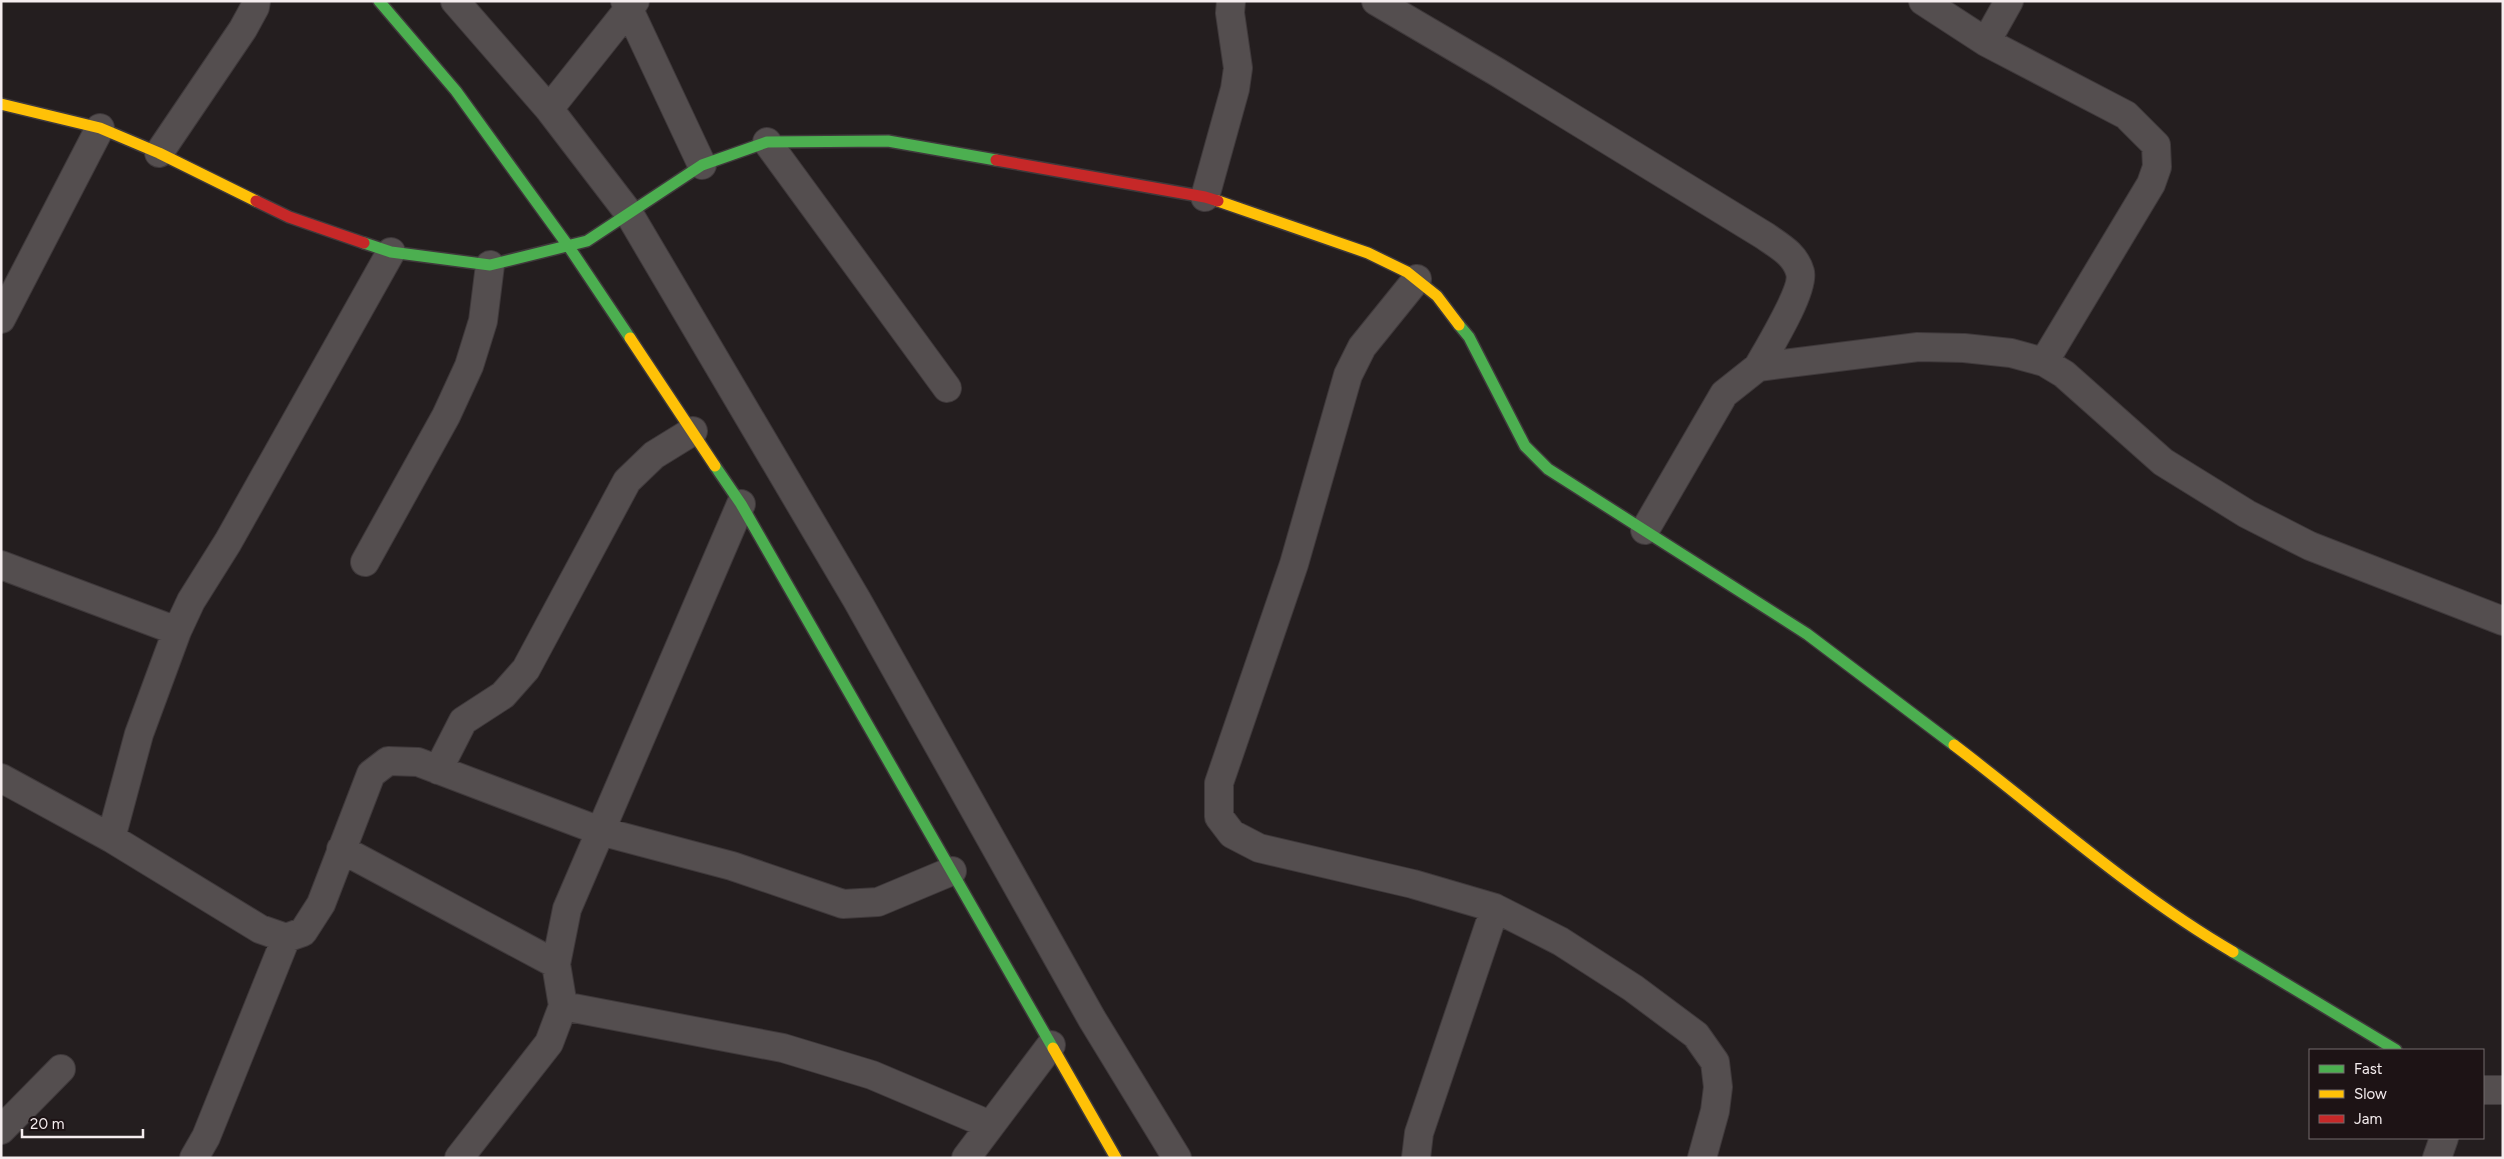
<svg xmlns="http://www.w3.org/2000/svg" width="2504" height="1159" font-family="Figtree,sans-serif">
<rect width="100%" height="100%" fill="#241e1f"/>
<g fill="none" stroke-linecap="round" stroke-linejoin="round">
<defs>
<path id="street" d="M 455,1 L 549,109 L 628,212 L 857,600 L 1092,1019 L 1177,1158
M 625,1 L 702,165
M 1376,1 L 1497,72 L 1765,236 C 1779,246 1795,254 1800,272 C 1805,289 1768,349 1758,367
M 1923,1 L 1986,42 L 2126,115 L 2156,145 L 2157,167 L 2151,184 L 2044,362
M 1986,42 L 2009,1
M 549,109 L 635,1
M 767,142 L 947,388
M 159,153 L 243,29 L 255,7 L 256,1
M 1205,197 L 1235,89 L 1238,68 L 1230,13 L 1231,1
M 1417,279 L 1362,347 L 1348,375 L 1294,564 L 1219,783 L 1219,817 L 1232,834 L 1259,848 L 1413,884 L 1495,908 L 1560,941 L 1633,988 L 1696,1035 L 1715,1062 L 1718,1087 L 1715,1111 L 1702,1158
M 1,319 L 100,128
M 1645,530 L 1724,394 L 1758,367 L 1918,347 L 1964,348 L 2011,353 L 2044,362 L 2064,374 L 2163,462 L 2247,514 L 2310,546 L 2503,621
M 365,562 L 446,416 L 469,366 L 483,321 L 490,265
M 1,565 L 177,631
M 438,770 L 463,721 L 503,695 L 526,669 L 627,481 L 654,455 L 693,431
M 1,778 L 111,838 L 260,929 L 286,938 L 303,932 L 321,904 L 371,774 L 388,761 L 418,762 L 600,831 L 732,866 L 843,904 L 878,902 L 952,871
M 111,838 L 139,734 L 177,631 L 191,601 L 228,542 L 391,252
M 341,849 L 556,964
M 563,1006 L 783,1048 L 872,1075 L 990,1125
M 2483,1090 L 2503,1090
M 1,1130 L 61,1069
M 194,1158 L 206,1137 L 286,938
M 459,1158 L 549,1043 L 563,1006 L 556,964 L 567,909 L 741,504
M 966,1158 L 1051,1045
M 1416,1158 L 1419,1133 L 1495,908
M 2437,1158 L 2444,1138"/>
<path id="fast" d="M 379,1 L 456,91 L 569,247 L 630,338
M 364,243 L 391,252 L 490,265 L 587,241 L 702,165 L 767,142 L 888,141 L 996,160
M 1459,325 L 1469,337 L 1525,446 L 1548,469 L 1807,634 L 1954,745
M 715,466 L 741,504 L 1053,1048
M 2233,952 L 2396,1050"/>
<path id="slow" d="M 1,104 L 100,128 L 159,153 L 256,201
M 1218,201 L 1368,253 L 1407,272 L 1437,296 L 1459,325
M 630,338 L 715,466
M 1954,745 C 2046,815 2132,893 2233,952
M 1053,1048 L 1116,1158"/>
<path id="jam" d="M 996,160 L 1205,197 L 1218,201
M 256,201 L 289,217 L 364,243"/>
</defs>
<use href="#street" stroke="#3f393b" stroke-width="30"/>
<use href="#fast" stroke="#3f393b" stroke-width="14"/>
<use href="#slow" stroke="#3f393b" stroke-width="14"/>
<use href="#jam" stroke="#3f393b" stroke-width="14"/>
<use href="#street" stroke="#544e4f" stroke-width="28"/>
<use href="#fast" stroke="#4caf50" stroke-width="11"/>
<use href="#slow" stroke="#ffc107" stroke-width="11"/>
<use href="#jam" stroke="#c62828" stroke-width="11"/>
</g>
<rect width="2504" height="1159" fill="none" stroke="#f5edef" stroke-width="5"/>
<rect x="2309" y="1049" width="175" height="90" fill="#1d1315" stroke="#736a6c"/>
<rect x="2319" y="1065" width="25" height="8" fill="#4caf50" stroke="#736a6c"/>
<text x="2354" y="1074" font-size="15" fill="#f5edef">Fast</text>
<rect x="2319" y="1090" width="25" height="8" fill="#ffc107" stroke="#736a6c"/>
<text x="2354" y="1099" font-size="15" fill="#f5edef">Slow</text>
<rect x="2319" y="1115" width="25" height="8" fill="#c62828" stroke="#736a6c"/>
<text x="2354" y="1124" font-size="15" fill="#f5edef">Jam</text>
<path d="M22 1129v8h121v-8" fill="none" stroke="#f5edef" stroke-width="2.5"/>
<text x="30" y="1129" font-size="15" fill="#f5edef" stroke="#1d1315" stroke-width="4" paint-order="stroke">20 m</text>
</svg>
